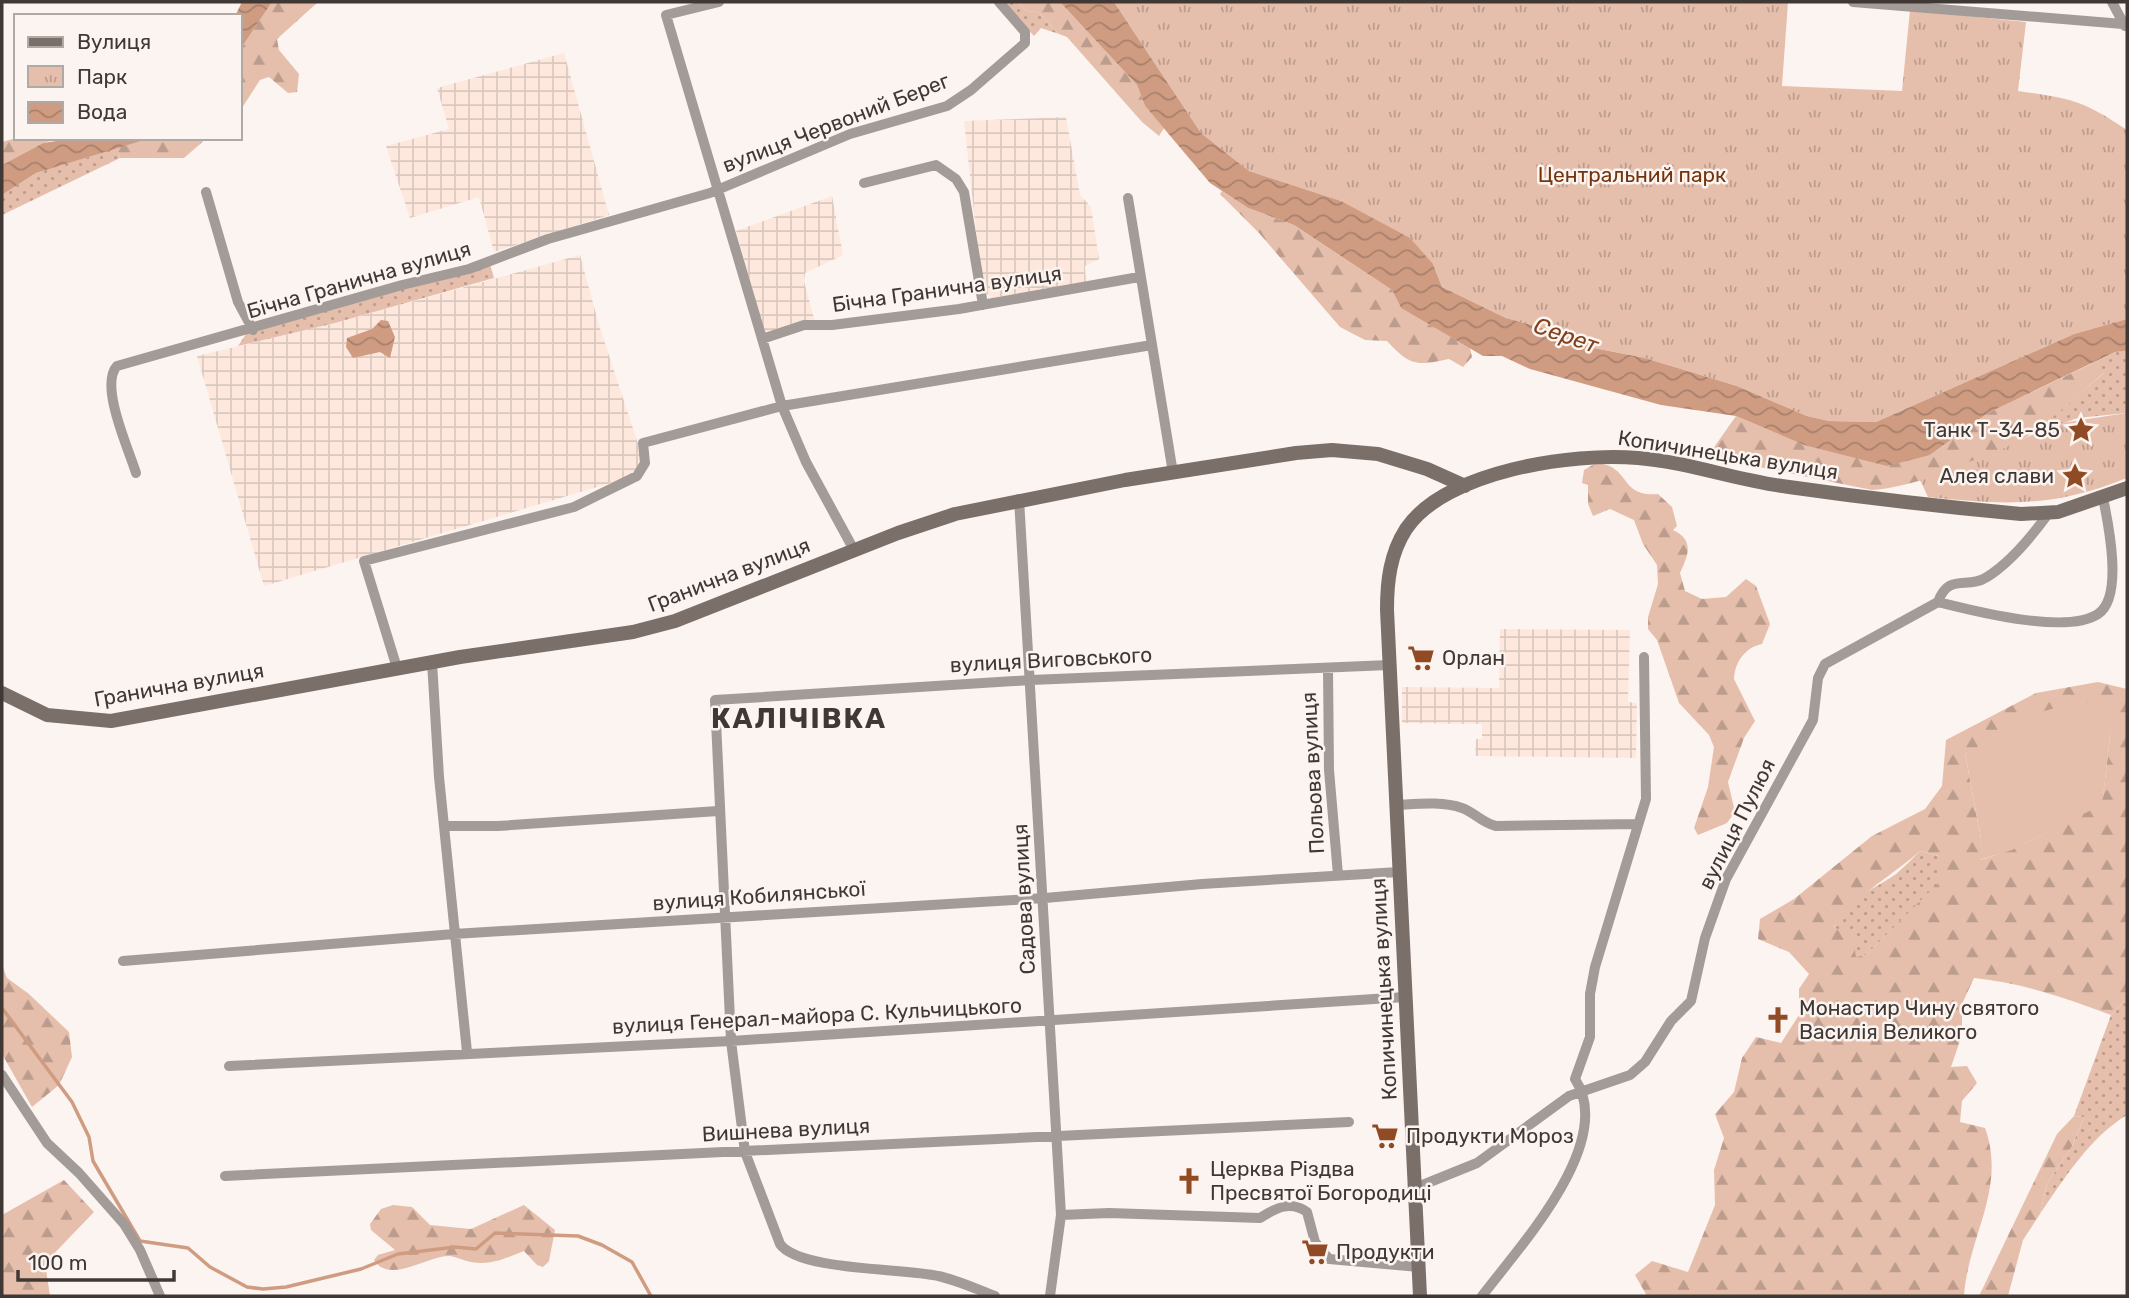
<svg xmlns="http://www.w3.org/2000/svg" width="2129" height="1298" font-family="Rubik,sans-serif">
<defs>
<pattern id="industrial-grid" width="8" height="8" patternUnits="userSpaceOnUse" patternTransform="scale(1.75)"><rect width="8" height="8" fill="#fee8dd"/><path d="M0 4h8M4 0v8" fill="none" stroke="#dbc8be"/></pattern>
<pattern id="grass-dots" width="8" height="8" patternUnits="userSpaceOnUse" patternTransform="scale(1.75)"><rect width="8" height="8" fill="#e6bfac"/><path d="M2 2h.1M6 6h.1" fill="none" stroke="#bc9c8d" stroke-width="1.8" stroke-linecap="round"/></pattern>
<pattern id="forest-firs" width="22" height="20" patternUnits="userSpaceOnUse" patternTransform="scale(1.75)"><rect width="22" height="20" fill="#e6bfac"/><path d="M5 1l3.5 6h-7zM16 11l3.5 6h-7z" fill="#bc9c8d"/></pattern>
<pattern id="park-tufts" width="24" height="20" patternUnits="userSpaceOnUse" patternTransform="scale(1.75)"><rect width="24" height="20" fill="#e6bfac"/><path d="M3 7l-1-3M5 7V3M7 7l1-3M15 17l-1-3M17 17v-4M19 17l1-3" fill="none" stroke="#bc9c8d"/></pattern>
<pattern id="water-waves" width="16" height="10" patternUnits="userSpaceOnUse" patternTransform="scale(1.75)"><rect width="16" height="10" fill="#cf9c82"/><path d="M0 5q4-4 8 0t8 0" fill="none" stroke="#a9806b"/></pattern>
</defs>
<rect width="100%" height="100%" fill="#fcf4f0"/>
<path fill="url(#industrial-grid)" d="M 564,53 L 609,215 L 494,252 L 479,197 L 410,218 L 386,146 L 449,129 L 437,88 Z
M 1066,117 L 1080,195 L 1091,207 L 1099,259 L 1085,266 L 1086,283 L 991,298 L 986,293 L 979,258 L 964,121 Z
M 832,196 L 843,255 L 805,273 L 804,281 L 815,322 L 800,321 L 765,333 L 736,231 Z
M 580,255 L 599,325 L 641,453 L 641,464 L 631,477 L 264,586 L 197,356 L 335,323 Z
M 1500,629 L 1630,630 L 1628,702 L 1637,703 L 1636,758 L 1475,756 L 1476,739 L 1482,739 L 1482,724 L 1402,723 L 1402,687 L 1499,688 Z"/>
<path fill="url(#grass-dots)" d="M 1003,2 L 1018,2 L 1026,11 L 1038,12 L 1059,34 L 1041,28 L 1034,36 Z
M 117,148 L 120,158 L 2,215 L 2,195 L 36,173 Z
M 490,264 L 494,278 L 335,323 L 238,346 L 246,334 Z
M 2127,351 L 2127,413 L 2078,418 L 2032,434 L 2104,373 L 2097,361 L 2115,352 Z
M 1920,851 L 1939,856 L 1940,882 L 1866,955 L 1856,958 L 1834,928 C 1841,901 1875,889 1896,874 C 1904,867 1912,859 1920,851 Z
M 2127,999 L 2127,1115 C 2090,1137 2064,1179 2040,1214 L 2047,1184 L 2072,1146 L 2084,1117 L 2074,1116 L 2111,1015 Z"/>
<path fill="url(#forest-firs)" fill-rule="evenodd" d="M 272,2 L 318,2 L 277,39 L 279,50 L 299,74 L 297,92 L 288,93 L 269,77 L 260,80 L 240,111 L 240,50 Z
M 1018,2 L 1060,2 L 1137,85 L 1145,106 L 1164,128 L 1159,136 L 1142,122 L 1067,37 L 1059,34 L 1038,12 L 1026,11 Z
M 16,138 L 62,138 L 43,143 L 2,165 L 2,142 Z
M 151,138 L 207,138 L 184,158 L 120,158 L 117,148 Z
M 1222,191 L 1248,208 L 1294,225 L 1392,290 L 1401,308 L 1470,348 L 1472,357 L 1463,367 L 1449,359 C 1416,366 1410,366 1387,341 L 1365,340 L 1340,327 L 1259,233 L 1220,194 Z
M 2097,361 L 2105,372 C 2081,392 2059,414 2034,432 C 2003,456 1911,488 1872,490 L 1744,464 L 1710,453 L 1736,416 L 1804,445 L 1930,455 L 1988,413 Z
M 1596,463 C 1631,465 1619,498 1658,494 L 1672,507 L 1677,526 L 1673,530 C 1694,540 1689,554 1680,573 L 1685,591 L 1702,599 L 1726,597 L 1746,579 L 1756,586 L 1770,624 L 1762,644 C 1746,647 1735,661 1734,679 L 1755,721 L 1744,738 L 1728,782 L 1735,812 L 1727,823 L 1698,835 L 1694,828 L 1708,787 L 1714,747 L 1709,735 L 1679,703 L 1657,640 L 1648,629 L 1648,617 L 1658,584 L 1657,565 L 1643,544 L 1634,520 L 1610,509 L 1593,516 L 1588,504 L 1588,485 L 1582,483 L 1584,470 Z
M 2098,682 L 2127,689 L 2127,999 L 2111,1015 C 2066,998 2023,983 1974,978 L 1962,1004 L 1962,1035 L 1951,1067 L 1967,1066 L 1977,1083 L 1962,1101 L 1960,1122 L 1985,1128 C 2007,1188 1968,1237 1964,1296 L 1647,1296 L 1635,1275 L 1652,1261 L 1688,1272 L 1715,1205 L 1714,1170 L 1724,1138 L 1715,1114 L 1734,1092 L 1742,1058 L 1756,1037 L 1781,1043 L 1799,1015 L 1799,989 L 1809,974 L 1789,952 L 1758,939 L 1760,919 L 1794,899 L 1872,836 L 1925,809 L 1942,786 L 1946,740 L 2036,693 ZM 2116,717 L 2110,736 L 2103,797 C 2063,824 2026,847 1980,860 L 1981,839 L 1965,753 ZM 1920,851 L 1939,856 L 1939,882 L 1866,955 L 1856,957 L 1852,932 L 1834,928 C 1838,908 1901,869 1920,851 Z
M 2,965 L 7,978 L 29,994 L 69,1032 L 72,1057 L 59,1085 L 32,1107 L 2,1054 Z
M 2074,1116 L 2084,1117 L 2072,1146 L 2047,1184 L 2040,1214 L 2023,1240 L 2008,1296 L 1979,1296 L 2057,1134 Z
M 64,1180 L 94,1212 L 45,1263 L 50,1296 L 2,1296 L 2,1215 Z
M 393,1205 L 412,1207 L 430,1225 L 471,1229 L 524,1205 L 555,1230 L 549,1261 L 543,1267 L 537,1265 L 524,1251 C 506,1258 491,1266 471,1262 C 464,1261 457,1257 450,1256 C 428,1255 390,1285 374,1260 L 378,1255 L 395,1250 L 371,1230 L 370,1224 L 381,1209 Z"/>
<path fill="url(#park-tufts)" d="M 1114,2 L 1788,2 L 1782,86 L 1902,91 L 1910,10 L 2026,22 L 2018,91 C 2070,98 2083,100 2127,130 L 2127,319 L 2074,334 L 1876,422 L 1829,421 L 1807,416 L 1737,386 L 1645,358 L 1594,348 L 1561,333 L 1506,318 L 1442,287 L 1433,264 L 1341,201 L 1249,171 L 1201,133 Z
M 2127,413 L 2127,478 C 2052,508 2006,505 1928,497 L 1920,480 L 1996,452 L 2055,424 Z"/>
<path fill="#e6bfac" d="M 2110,701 L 2122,706 L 2110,736 L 2103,798 L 2099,806 L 2012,850 L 1979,860 L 1981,839 L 1965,753 C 1979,750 1983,739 1995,732 C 2027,712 2072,702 2110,701 Z"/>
<path fill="url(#water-waves)" d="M 242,2 L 272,2 L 240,50 L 240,16 L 235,16 Z
M 1060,2 L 1114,2 L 1201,133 L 1249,171 L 1341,201 L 1410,238 L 1433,264 L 1442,287 L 1506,318 L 1561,333 L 1594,348 L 1645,358 L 1737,386 L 1807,416 L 1829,421 L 1876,422 L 2074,334 L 2127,319 L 2127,351 L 2115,352 L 1988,413 L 1930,455 L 1887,466 L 1804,445 L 1736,416 L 1661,405 L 1530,369 L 1502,356 L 1483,356 L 1401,308 L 1392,290 L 1294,225 L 1248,208 L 1210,183 L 1145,106 L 1137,85 Z
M 76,138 L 151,138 L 36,173 L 2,195 L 2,165 L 43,143 Z
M 381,320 L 388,321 L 395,337 L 390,358 L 380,352 L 353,358 L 346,347 L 347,338 L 372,329 Z"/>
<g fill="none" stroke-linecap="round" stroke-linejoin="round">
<path stroke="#cf9c82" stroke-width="3.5" d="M 2,1008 L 72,1102 L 89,1137 L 93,1161 L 140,1241 L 188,1248 L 210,1267 L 247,1287 L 263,1289 L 286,1287 L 361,1269 L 398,1254 L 455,1247 L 476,1249 L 495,1233 L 578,1236 L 602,1245 L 632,1262 L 651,1296"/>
<path stroke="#a39b97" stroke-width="10" d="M 719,2 L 666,15 L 782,406 L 806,462 L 854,550
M 1853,2 L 2123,24
M 2112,2 L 2125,26
M 864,183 L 936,165 L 956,179 L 964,192 L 983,305
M 206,192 L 238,302 L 253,330
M 1128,198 L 1173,473
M 762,339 L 804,325 L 832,325 L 959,309 L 1139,277
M 136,473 C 129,450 99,385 117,366 L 402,285 L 469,269 L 548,239 L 710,193 L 850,134 L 947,106 L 971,90 L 1025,43 L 1025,32 L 999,2
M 1019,499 L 1061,1215 L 1050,1296
M 1938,602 C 1974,611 2066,635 2098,614 C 2124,597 2108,522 2103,498
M 432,662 L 439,777 L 467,1052
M 397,668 L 364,561 L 574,507 L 637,476 L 645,463 L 643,443 L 782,406 L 1152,345
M 1328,669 L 1329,770 L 1338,875
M 1396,805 C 1417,804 1442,801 1462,808 C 1474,812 1482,823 1496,826 L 1638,824
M 445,826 L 498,826 L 718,811
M 123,961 L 454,934 L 1045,898 L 1202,884 L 1399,872
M 229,1066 L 731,1041 L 1405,997
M 2,1075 L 47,1143 L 79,1173 L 124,1224 L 140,1250 L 160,1296
M 225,1176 L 1349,1122
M 1415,1188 L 1477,1163 L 1569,1096 L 1630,1075 L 1645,1062 L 1671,1021 L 1691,1001 L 1705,938 L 1726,879 L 1813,720 L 1818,678 L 1825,664 L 1938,602 C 1949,572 1967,590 1987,577 C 2011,562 2032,536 2048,514
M 1061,1215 L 1109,1213 L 1260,1218 C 1276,1208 1290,1200 1307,1212 L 1315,1242 L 1329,1259 L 1419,1267
M 995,1296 C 976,1289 957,1280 938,1276 C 904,1268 799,1271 780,1244 L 745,1152 L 731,1041 L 715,700 L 1031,680 L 1389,665
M 1482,1296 C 1519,1247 1617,1142 1575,1079 L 1590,1037 L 1590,994 L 1595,967 L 1646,799 L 1644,657"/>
<path stroke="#7b6f6a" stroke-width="14" d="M 2,693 L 47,715 L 111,721 L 460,657 L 633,632 L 675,621 L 898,533 L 955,514 L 1125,480 L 1296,453 L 1332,450 L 1378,454 L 1427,469 L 1465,486
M 1420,1296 L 1387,610 C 1387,581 1390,554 1406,529 C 1445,471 1573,452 1638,458 C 1689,462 1738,481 1789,487 C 1866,498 1944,507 2021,514 L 2058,512 L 2127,488"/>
</g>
<defs>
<symbol id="sight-bare" viewBox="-9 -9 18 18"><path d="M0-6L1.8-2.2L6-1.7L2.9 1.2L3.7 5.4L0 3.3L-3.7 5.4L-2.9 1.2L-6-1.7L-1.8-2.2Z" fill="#914b24" stroke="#fcf4f0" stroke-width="2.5" paint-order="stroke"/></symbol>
<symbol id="supermarket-bare" viewBox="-9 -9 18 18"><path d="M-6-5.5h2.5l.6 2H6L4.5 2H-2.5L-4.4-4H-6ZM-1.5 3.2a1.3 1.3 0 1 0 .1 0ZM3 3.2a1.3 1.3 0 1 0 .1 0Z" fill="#914b24" stroke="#fcf4f0" stroke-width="2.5" paint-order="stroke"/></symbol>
<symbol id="church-bare" viewBox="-9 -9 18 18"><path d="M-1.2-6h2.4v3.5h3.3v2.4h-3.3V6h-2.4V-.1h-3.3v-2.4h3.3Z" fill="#914b24" stroke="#fcf4f0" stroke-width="2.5" paint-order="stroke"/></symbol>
</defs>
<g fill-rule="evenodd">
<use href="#sight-bare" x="2062" y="411" width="38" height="38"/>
<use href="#sight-bare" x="2056" y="457" width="38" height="38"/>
<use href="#supermarket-bare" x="1402" y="639" width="38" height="38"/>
<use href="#church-bare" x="1759" y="1001" width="38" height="38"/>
<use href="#supermarket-bare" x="1366" y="1117" width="38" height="38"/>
<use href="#church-bare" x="1170" y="1162" width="38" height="38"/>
<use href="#supermarket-bare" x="1296" y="1233" width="38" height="38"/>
</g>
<g text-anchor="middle" stroke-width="5" stroke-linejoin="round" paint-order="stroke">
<g font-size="21" fill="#403834" stroke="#fcf4f0">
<text transform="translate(836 123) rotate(-21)" y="7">вулиця Червоний Берег</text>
<text transform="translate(359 280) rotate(-16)" y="7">Бічна Гранична вулиця</text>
<text transform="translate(947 289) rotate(-8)" y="7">Бічна Гранична вулиця</text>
<text transform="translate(1728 455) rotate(9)" y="7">Копичинецька вулиця</text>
<text transform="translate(729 575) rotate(-21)" y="7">Гранична вулиця</text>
<text transform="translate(1051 660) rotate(-3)" y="7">вулиця Виговського</text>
<text transform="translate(179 685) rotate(-10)" y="7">Гранична вулиця</text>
<text transform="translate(1313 773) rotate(-93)" y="7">Польова вулиця</text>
<text transform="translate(1737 824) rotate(-63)" y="7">вулиця Пулюя</text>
<text transform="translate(759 896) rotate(-4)" y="7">вулиця Кобилянської</text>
<text transform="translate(1024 899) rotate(-93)" y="7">Садова вулиця</text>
<text transform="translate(1384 989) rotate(-93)" y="7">Копичинецька вулиця</text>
<text transform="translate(817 1016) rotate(-3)" y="7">вулиця Генерал-майора С. Кульчицького</text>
<text transform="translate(786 1130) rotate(-3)" y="7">Вишнева вулиця</text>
</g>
<g font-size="21" fill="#74350e" stroke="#fcf4f0">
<text x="1632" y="182">Центральний парк</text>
</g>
<g font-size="21" fill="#403834" stroke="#fcf4f0" text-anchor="start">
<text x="2060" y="437" text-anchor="end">Танк Т-34-85</text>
<text x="2054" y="483" text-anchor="end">Алея слави</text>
<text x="1442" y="665">Орлан</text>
<text x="1799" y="1015">Монастир Чину святого<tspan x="1799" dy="24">Василія Великого</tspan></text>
<text x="1406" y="1143">Продукти Мороз</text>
<text x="1210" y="1176">Церква Різдва<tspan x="1210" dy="24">Пресвятої Богородиці</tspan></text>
<text x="1336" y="1259">Продукти</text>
</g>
<g font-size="23" font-style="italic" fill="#80401b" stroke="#fcf4f0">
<text transform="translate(1566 335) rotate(19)" y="8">Серет</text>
</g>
<g font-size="28" font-weight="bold" letter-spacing="2" fill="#403834" stroke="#fcf4f0">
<text x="799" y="728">КАЛІЧІВКА</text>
</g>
</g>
<rect width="2129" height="1298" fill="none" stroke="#403834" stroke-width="7"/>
<rect x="14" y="14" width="228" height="126" fill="#fcf4f0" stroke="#b1a9a5" stroke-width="2"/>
<rect x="28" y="37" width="35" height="10" fill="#7b6f6a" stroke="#b1a9a5" stroke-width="2"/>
<text x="77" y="49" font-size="21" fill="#403834">Вулиця</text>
<rect x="28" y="66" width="35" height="21" fill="url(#park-tufts)" stroke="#b1a9a5" stroke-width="2"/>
<text x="77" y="84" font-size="21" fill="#403834">Парк</text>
<rect x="28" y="102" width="35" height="21" fill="url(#water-waves)" stroke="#b1a9a5" stroke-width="2"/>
<text x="77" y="119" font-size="21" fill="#403834">Вода</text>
<path d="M18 1270v10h156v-10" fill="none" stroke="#403834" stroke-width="3.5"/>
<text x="28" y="1270" font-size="21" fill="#403834" stroke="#fcf4f0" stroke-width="5" paint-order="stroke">100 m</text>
</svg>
